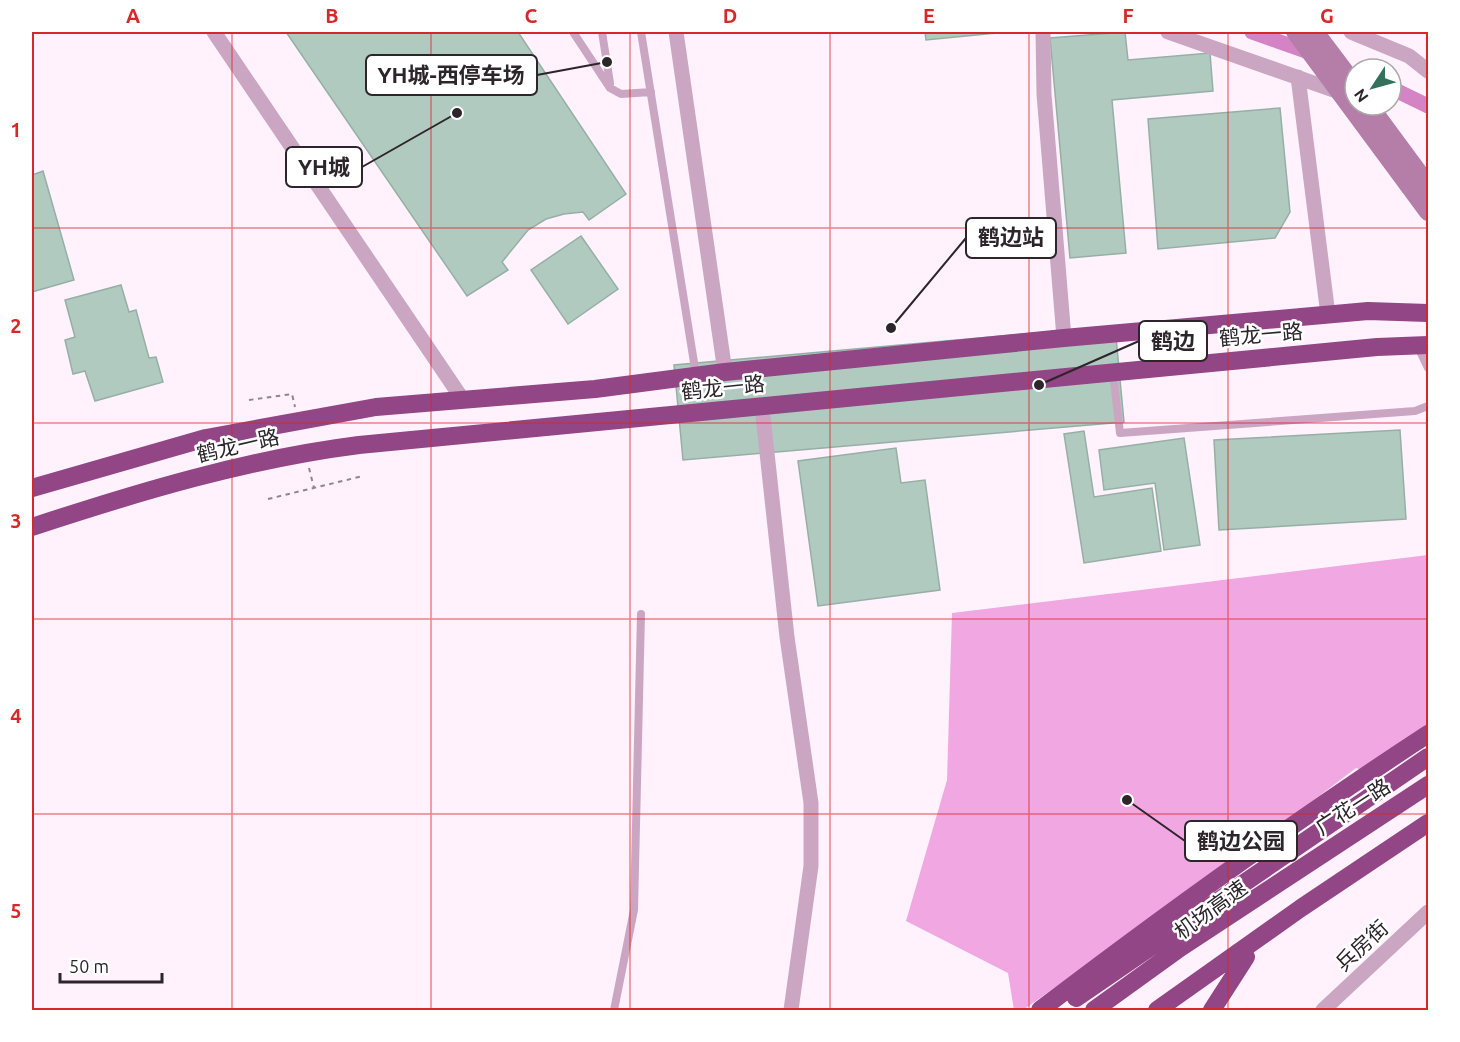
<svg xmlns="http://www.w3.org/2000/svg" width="1460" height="1042" font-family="Ubuntu,'Noto Sans SC',sans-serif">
<rect width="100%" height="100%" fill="#fff2fc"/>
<path fill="#f1a7e2" d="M 1428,555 L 1428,745 L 1377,775 L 1356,768 L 1215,875 L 1023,1010 L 1014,1010 L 1008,973 L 906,921 L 947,780 L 952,613 Z"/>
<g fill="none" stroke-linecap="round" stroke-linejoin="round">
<path stroke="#d483c4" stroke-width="15" d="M 1252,32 L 1314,54
M 1391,88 L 1428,106"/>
</g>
<path fill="#b0cac0" stroke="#96afa5" stroke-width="1.5" d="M 286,32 L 518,32 L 626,194 L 589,220 L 583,212 L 564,214 L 546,219 L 528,230 L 502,262 L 508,270 L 467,296 Z
M 925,32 L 1007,32 L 926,40 Z
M 1125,32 L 1128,60 L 1210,53 L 1213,91 L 1112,100 L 1126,253 L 1070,258 L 1050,38 Z
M 1280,108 L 1290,212 L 1275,238 L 1158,249 L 1148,119 Z
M 43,171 L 74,280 L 32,292 L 32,175 Z
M 581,236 L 618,289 L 568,324 L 531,270 Z
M 121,285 L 129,312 L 136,310 L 149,358 L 156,357 L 163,382 L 95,401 L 85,371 L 73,374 L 65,340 L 75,337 L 65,300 Z
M 1115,326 L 1124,422 L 683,460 L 674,365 Z
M 1400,430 L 1406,519 L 1219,530 L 1214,440 Z
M 1084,431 L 1094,497 L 1152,488 L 1161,551 L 1084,563 L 1064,434 Z
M 1184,438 L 1200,545 L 1164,550 L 1155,483 L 1104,490 L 1099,450 Z
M 896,448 L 901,483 L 925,480 L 940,590 L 818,606 L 798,461 Z"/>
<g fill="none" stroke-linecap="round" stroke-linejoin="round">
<path stroke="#90868e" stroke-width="2" stroke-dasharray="4.5 4.5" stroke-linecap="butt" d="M 249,400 L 292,394 L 295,407
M 309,468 L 314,488
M 268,499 L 363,476"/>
<path stroke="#cba6c3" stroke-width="8" d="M 573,32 L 610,88 L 621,94 L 651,92
M 602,32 L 610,83
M 641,32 L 696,375
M 1417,345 L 1428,368
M 1113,373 L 1120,433 L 1415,411 L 1428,406
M 614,1010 L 634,910 L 641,614"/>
<path stroke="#cba6c3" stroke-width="15" d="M 214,32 L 463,400
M 676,32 L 725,372
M 1043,32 L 1044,94 L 1064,338
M 1168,32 L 1339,92
M 1351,32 L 1409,56 L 1428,71
M 1298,77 L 1328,315
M 762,407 L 787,637 L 811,803 L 811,866 L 791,1010
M 1323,1010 L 1428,912"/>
<path stroke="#b47ea9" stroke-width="18" d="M 1295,32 L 1428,212
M 1315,32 L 1355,85
M 1369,105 L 1428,185"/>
<path stroke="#924685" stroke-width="18" d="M 32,488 L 206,438 L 376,407 L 595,389 L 725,372 L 1064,338 L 1368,311 L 1428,313
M 32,527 C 138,492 248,459 359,445 L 1377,347 L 1428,345
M 1076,998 L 1428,757
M 1040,1010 C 1166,914 1295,821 1428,734
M 1094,1010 L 1180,948 L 1428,785
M 1157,1010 L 1301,908 L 1428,823
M 1212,1010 L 1246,957"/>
</g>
<path fill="none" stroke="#d62828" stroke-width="1.5" stroke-opacity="0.55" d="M 232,32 L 232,1010M 431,32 L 431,1010M 630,32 L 630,1010M 830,32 L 830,1010M 1029,32 L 1029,1010M 1228,32 L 1228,1010M 32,228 L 1428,228M 32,423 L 1428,423M 32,619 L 1428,619M 32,814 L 1428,814"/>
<g text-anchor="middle" stroke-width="5" stroke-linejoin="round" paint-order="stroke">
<g font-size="21" fill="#2c252a" stroke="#fff">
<text transform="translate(1261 335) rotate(-5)" y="7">鹤龙一路</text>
<text transform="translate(723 388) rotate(-6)" y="7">鹤龙一路</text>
<text transform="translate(238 446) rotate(-13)" y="7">鹤龙一路</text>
<text transform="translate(1353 807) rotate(-33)" y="7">广花一路</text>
<text transform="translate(1211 910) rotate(-36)" y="7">机场高速</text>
<text transform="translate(1362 946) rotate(-43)" y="7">兵房街</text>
</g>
</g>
<path fill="none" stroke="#2c252a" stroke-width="2" d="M607 62L537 75M457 113L362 167M891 328L966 238M1039 385L1139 341M1127 800L1185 841"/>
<g fill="#2c252a" stroke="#fff" stroke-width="2">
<circle cx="607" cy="62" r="6"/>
<circle cx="457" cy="113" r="6"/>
<circle cx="891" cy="328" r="6"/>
<circle cx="1039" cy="385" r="6"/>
<circle cx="1127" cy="800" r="6"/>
</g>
<g fill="#fff" stroke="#2c252a" stroke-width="2">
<rect x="366" y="55" width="171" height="40" rx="6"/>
<rect x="286" y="147" width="76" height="40" rx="6"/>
<rect x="966" y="218" width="90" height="40" rx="6"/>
<rect x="1139" y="321" width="68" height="40" rx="6"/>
<rect x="1185" y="821" width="112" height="40" rx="6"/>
</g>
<g font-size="22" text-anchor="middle" font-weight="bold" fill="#2c252a">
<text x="451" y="83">YH城-西停车场</text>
<text x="324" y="175">YH城</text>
<text x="1011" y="245">鹤边站</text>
<text x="1173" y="349">鹤边</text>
<text x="1241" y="849">鹤边公园</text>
</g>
<rect width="1460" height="1042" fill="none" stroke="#ffffff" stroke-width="66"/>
<g transform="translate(1373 87) rotate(234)"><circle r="28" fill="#ffffff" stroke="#aba8aa" stroke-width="1.5"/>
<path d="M0-4.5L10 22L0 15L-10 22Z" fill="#33715d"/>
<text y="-9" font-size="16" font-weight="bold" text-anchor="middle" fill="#2c252a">N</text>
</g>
<path d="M60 973v9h102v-9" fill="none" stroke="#2c252a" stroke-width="3"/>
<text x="69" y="973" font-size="18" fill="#2c252a" stroke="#ffffff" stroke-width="4.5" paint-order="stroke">50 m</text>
<rect x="33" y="33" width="1394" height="976" fill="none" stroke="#d62828" stroke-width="2"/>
<g font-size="20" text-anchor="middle" font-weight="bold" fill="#d62828">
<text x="133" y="23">A</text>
<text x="332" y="23">B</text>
<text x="531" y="23">C</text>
<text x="730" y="23">D</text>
<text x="929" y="23">E</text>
<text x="1128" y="23">F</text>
<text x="1327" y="23">G</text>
<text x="16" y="137">1</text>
<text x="16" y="333">2</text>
<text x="16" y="528">3</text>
<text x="16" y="723">4</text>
<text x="16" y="918">5</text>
</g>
</svg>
